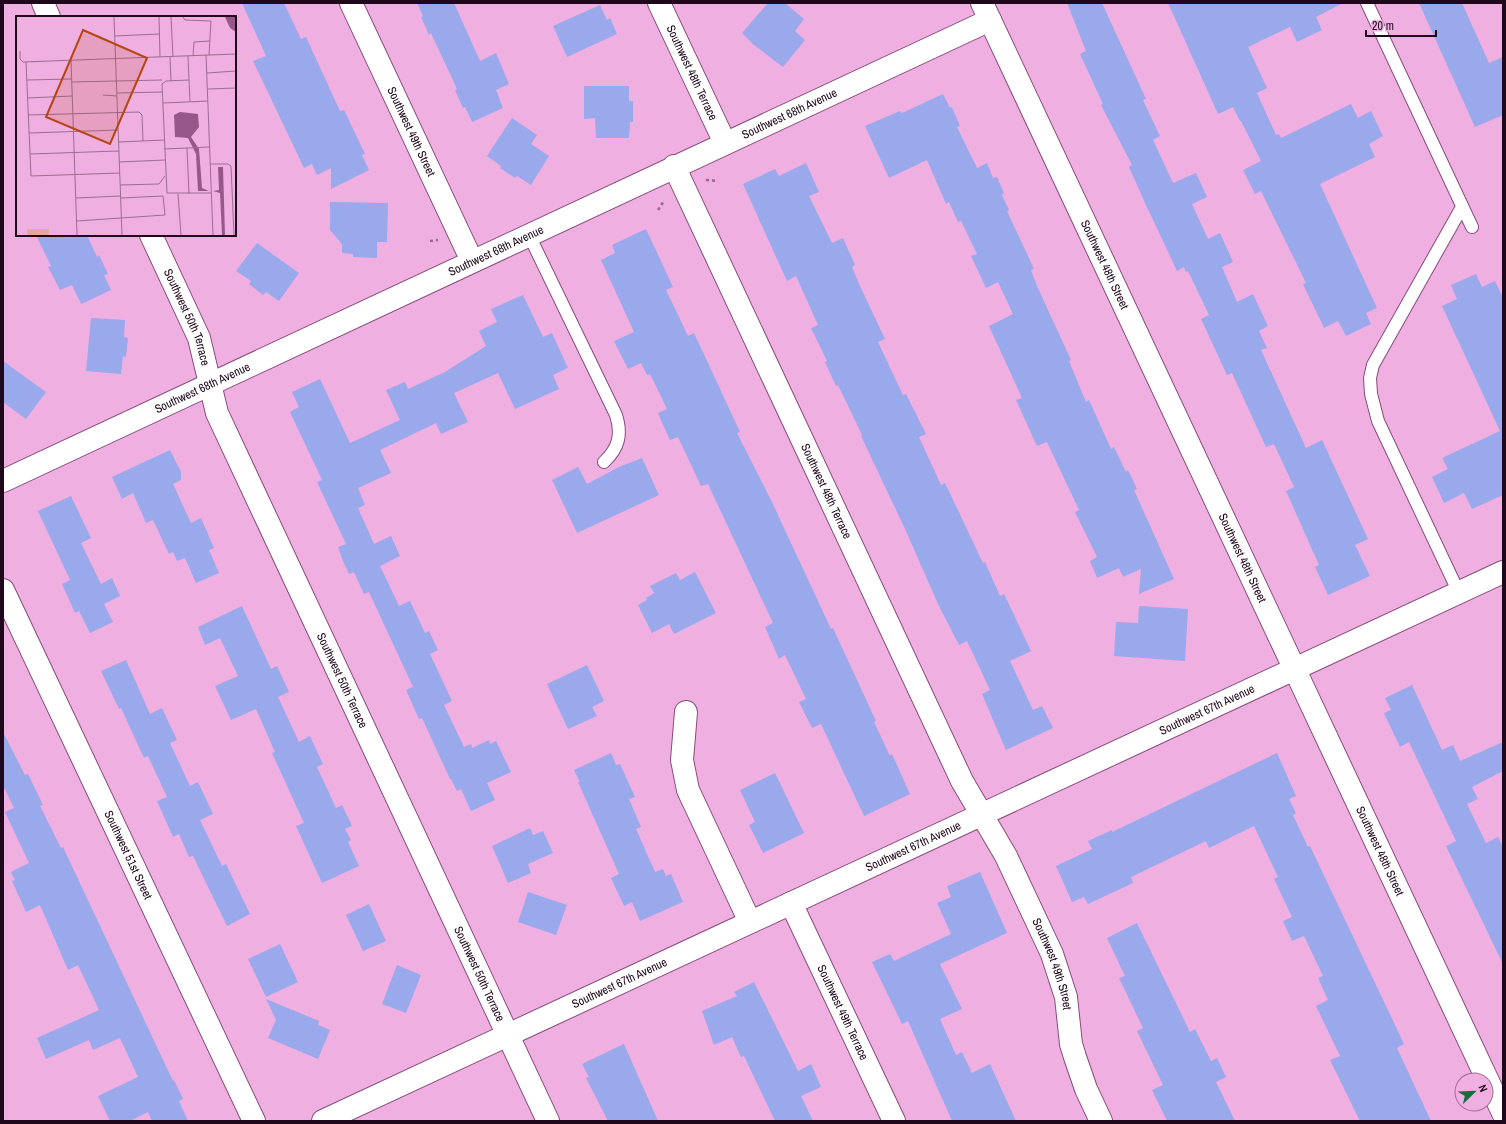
<svg xmlns="http://www.w3.org/2000/svg" width="1506" height="1124" font-family="'Archivo Narrow',sans-serif">
<rect width="100%" height="100%" fill="#f0afe1"/>
<path fill="#9aa8ec" d="M 242,3 L 284,3 L 301,39 L 306,37 L 340,111 L 344,110 L 365,154 L 362,155 L 369,170 L 331,189 L 331,168 L 317,175 L 312,164 L 304,168 L 253,61 L 266,56 Z
M 417,3 L 454,3 L 480,61 L 496,53 L 509,84 L 496,90 L 503,108 L 472,122 L 465,107 L 463,108 L 455,90 L 457,89 L 431,33 L 429,35 L 421,17 L 423,16 Z
M 768,3 L 785,3 L 804,19 L 795,31 L 805,40 L 783,67 L 754,45 L 742,33 Z
M 1067,3 L 1102,3 L 1146,99 L 1143,100 L 1160,136 L 1153,140 L 1173,183 L 1196,173 L 1207,197 L 1192,204 L 1208,239 L 1220,233 L 1233,262 L 1222,267 L 1237,302 L 1253,294 L 1268,326 L 1259,331 L 1267,348 L 1261,350 L 1306,448 L 1322,440 L 1368,539 L 1355,545 L 1370,576 L 1328,595 L 1315,567 L 1319,565 L 1286,491 L 1294,487 L 1274,444 L 1266,447 L 1232,373 L 1227,375 L 1201,319 L 1209,315 L 1188,271 L 1186,272 L 1184,267 L 1177,271 L 1146,205 L 1129,167 L 1132,165 L 1101,105 L 1103,104 L 1080,54 L 1086,51 Z
M 1168,3 L 1343,3 L 1316,17 L 1322,30 L 1297,42 L 1290,27 L 1248,47 L 1267,88 L 1257,93 L 1276,135 L 1279,134 L 1281,138 L 1351,104 L 1358,118 L 1371,111 L 1383,136 L 1369,144 L 1375,157 L 1320,184 L 1377,308 L 1366,313 L 1371,324 L 1346,336 L 1338,321 L 1324,328 L 1303,284 L 1306,283 L 1261,191 L 1255,194 L 1243,170 L 1261,161 L 1241,121 L 1240,121 L 1233,107 L 1218,114 Z
M 1419,3 L 1462,3 L 1489,63 L 1503,57 L 1503,115 L 1475,127 Z
M 600,5 L 607,20 L 610,18 L 617,34 L 567,57 L 553,26 Z
M 584,86 L 629,86 L 629,101 L 633,101 L 633,122 L 630,122 L 629,138 L 596,138 L 595,118 L 584,119 Z
M 943,94 L 950,108 L 952,107 L 960,126 L 957,127 L 977,168 L 987,163 L 993,178 L 997,177 L 1004,193 L 1002,195 L 1009,210 L 1007,211 L 1034,269 L 1031,270 L 1037,286 L 1071,360 L 1069,361 L 1086,402 L 1089,400 L 1111,449 L 1114,447 L 1126,472 L 1128,470 L 1137,489 L 1134,490 L 1174,579 L 1139,594 L 1141,569 L 1123,577 L 1119,568 L 1097,578 L 1090,561 L 1097,557 L 1075,512 L 1079,510 L 1047,442 L 1037,446 L 1016,400 L 1022,398 L 989,326 L 1013,314 L 998,282 L 986,288 L 971,256 L 977,254 L 961,221 L 958,222 L 949,202 L 946,204 L 927,160 L 889,178 L 865,126 L 900,111 L 902,113 Z
M 512,118 L 537,135 L 531,144 L 549,156 L 531,185 L 517,176 L 515,178 L 500,168 L 501,166 L 487,156 Z
M 806,163 L 819,192 L 809,196 L 832,243 L 843,238 L 855,265 L 852,267 L 860,286 L 885,339 L 878,342 L 903,395 L 906,394 L 926,434 L 919,437 L 941,485 L 945,483 L 983,563 L 985,562 L 1000,596 L 1004,594 L 1031,651 L 1010,661 L 1033,710 L 1042,706 L 1053,728 L 1006,750 L 982,694 L 990,690 L 967,641 L 959,645 L 938,604 L 906,531 L 861,436 L 862,435 L 838,385 L 836,386 L 825,362 L 827,361 L 811,328 L 818,325 L 796,276 L 787,281 L 743,184 L 775,169 L 779,176 Z
M 330,202 L 388,203 L 387,242 L 377,242 L 377,258 L 353,257 L 353,254 L 342,253 L 342,244 L 330,230 Z
M 646,229 L 673,287 L 666,290 L 688,336 L 694,333 L 740,432 L 737,433 L 771,500 L 831,629 L 833,628 L 876,721 L 874,722 L 890,756 L 892,754 L 910,794 L 864,816 L 821,724 L 812,728 L 799,702 L 806,699 L 785,655 L 779,659 L 765,627 L 773,623 L 708,484 L 701,486 L 678,437 L 670,440 L 664,427 L 658,413 L 667,409 L 650,374 L 647,375 L 641,363 L 628,369 L 614,341 L 634,332 L 601,260 L 615,253 L 612,245 Z
M 36,235 L 87,235 L 97,257 L 99,255 L 108,274 L 104,275 L 111,290 L 81,304 L 72,285 L 60,290 L 48,267 L 51,266 Z
M 257,243 L 299,273 L 279,301 L 266,292 L 263,295 L 249,284 L 251,281 L 236,271 Z
M 1476,274 L 1482,287 L 1495,281 L 1503,298 L 1503,495 L 1472,509 L 1464,493 L 1444,503 L 1432,477 L 1448,469 L 1442,458 L 1500,431 L 1442,306 L 1457,299 L 1451,285 Z
M 523,295 L 543,337 L 552,333 L 568,368 L 553,375 L 559,389 L 515,409 L 498,373 L 454,393 L 468,422 L 441,434 L 436,423 L 380,450 L 391,473 L 358,488 L 365,505 L 358,508 L 374,544 L 391,536 L 400,556 L 380,566 L 399,606 L 410,601 L 425,633 L 429,631 L 438,650 L 430,654 L 452,701 L 444,705 L 464,747 L 471,744 L 472,748 L 489,740 L 490,744 L 496,741 L 511,772 L 487,783 L 495,800 L 471,811 L 461,789 L 457,791 L 451,779 L 450,779 L 422,718 L 419,719 L 406,690 L 413,687 L 369,592 L 364,594 L 354,572 L 349,574 L 343,561 L 338,547 L 346,544 L 317,482 L 322,480 L 290,412 L 299,407 L 292,392 L 320,379 L 350,443 L 400,420 L 386,390 L 405,382 L 408,389 L 445,372 L 486,346 L 479,331 L 497,322 L 491,309 Z
M 91,318 L 125,320 L 124,337 L 128,338 L 126,357 L 123,356 L 121,374 L 86,371 Z
M 3,361 L 46,392 L 26,419 L 3,402 Z
M 170,450 L 181,472 L 181,480 L 173,484 L 191,523 L 201,518 L 214,548 L 209,550 L 219,573 L 196,583 L 185,558 L 177,561 L 173,552 L 169,554 L 153,520 L 146,523 L 133,493 L 122,499 L 112,477 Z
M 642,458 L 659,495 L 577,533 L 552,480 L 578,467 L 587,484 L 619,467 Z
M 71,496 L 91,538 L 81,543 L 101,584 L 112,578 L 120,596 L 104,604 L 113,622 L 90,633 L 79,611 L 75,613 L 62,584 L 70,580 L 38,511 Z
M 695,572 L 716,613 L 674,634 L 669,624 L 652,633 L 638,605 L 647,600 L 646,598 L 654,593 L 650,586 L 676,573 L 680,580 Z
M 242,606 L 271,669 L 277,666 L 289,692 L 278,697 L 299,742 L 310,736 L 323,764 L 317,767 L 336,808 L 342,805 L 352,826 L 345,829 L 351,840 L 348,842 L 359,866 L 322,883 L 296,826 L 304,823 L 272,753 L 275,752 L 256,709 L 231,720 L 215,686 L 238,676 L 220,638 L 205,645 L 198,627 Z
M 1139,606 L 1188,609 L 1185,661 L 1114,656 L 1116,622 L 1138,623 Z
M 126,660 L 150,714 L 162,708 L 177,740 L 170,743 L 190,786 L 198,782 L 213,814 L 200,820 L 222,866 L 226,864 L 250,914 L 227,926 L 193,856 L 189,857 L 179,834 L 173,837 L 157,801 L 167,797 L 148,756 L 144,758 L 121,708 L 119,709 L 101,671 Z
M 587,665 L 604,701 L 592,707 L 597,716 L 568,729 L 547,684 Z
M 1412,685 L 1442,750 L 1453,745 L 1460,761 L 1503,742 L 1503,771 L 1472,787 L 1478,799 L 1467,804 L 1486,843 L 1498,837 L 1503,847 L 1503,964 L 1446,846 L 1456,841 L 1409,742 L 1400,747 L 1384,713 L 1391,710 L 1385,698 Z
M 3,732 L 25,775 L 28,774 L 43,805 L 40,806 L 61,848 L 63,847 L 173,1081 L 174,1080 L 183,1099 L 179,1101 L 188,1121 L 152,1121 L 148,1112 L 130,1121 L 110,1121 L 98,1096 L 138,1077 L 120,1038 L 93,1050 L 89,1040 L 46,1059 L 37,1038 L 99,1010 L 78,965 L 68,970 L 40,905 L 26,912 L 12,881 L 15,880 L 11,872 L 29,863 L 5,812 L 14,808 L 3,785 Z
M 611,753 L 616,765 L 620,764 L 635,797 L 629,799 L 641,827 L 636,829 L 655,872 L 663,869 L 666,876 L 671,874 L 683,902 L 640,921 L 632,902 L 624,906 L 611,878 L 619,874 L 578,782 L 580,782 L 574,770 Z
M 1277,753 L 1296,796 L 1289,799 L 1296,813 L 1293,815 L 1308,847 L 1310,846 L 1404,1044 L 1397,1048 L 1431,1121 L 1360,1121 L 1330,1060 L 1340,1056 L 1316,1006 L 1328,1000 L 1318,978 L 1323,976 L 1304,936 L 1292,941 L 1283,921 L 1292,917 L 1274,879 L 1278,877 L 1254,826 L 1209,848 L 1206,841 L 1131,877 L 1133,883 L 1088,904 L 1084,897 L 1072,902 L 1056,866 L 1092,849 L 1088,841 L 1112,830 L 1112,832 Z
M 775,773 L 804,833 L 763,853 L 749,825 L 755,822 L 740,790 Z
M 530,828 L 533,835 L 543,831 L 553,853 L 528,864 L 531,873 L 508,883 L 492,846 Z
M 980,872 L 1007,933 L 940,964 L 962,1009 L 940,1019 L 956,1055 L 962,1052 L 972,1073 L 990,1064 L 1016,1121 L 952,1121 L 908,1021 L 902,1024 L 872,962 L 890,954 L 894,961 L 951,934 L 937,903 L 951,897 L 947,886 Z
M 528,892 L 567,905 L 556,935 L 518,922 Z
M 369,904 L 386,941 L 363,951 L 346,915 Z
M 1137,923 L 1190,1032 L 1195,1029 L 1211,1061 L 1217,1058 L 1226,1077 L 1216,1082 L 1235,1121 L 1167,1121 L 1152,1090 L 1163,1085 L 1137,1031 L 1143,1028 L 1119,978 L 1125,976 L 1107,938 Z
M 280,944 L 298,982 L 266,997 L 248,959 Z
M 397,965 L 421,975 L 406,1013 L 382,1004 Z
M 754,982 L 798,1071 L 811,1064 L 821,1087 L 801,1096 L 813,1121 L 775,1121 L 744,1056 L 741,1057 L 732,1037 L 714,1045 L 702,1011 L 737,996 L 734,992 Z
M 266,999 L 319,1021 L 318,1025 L 330,1030 L 318,1059 L 268,1038 L 276,1020 Z
M 624,1044 L 658,1121 L 608,1121 L 586,1078 L 589,1077 L 582,1064 Z"/>
<g fill="none" stroke-linecap="round" stroke-linejoin="round">
<defs>
<path id="lane" d="M 1367,3 L 1472,227
M 529,235 L 616,415 C 622,434 619,448 604,462
M 1459,593 L 1378,421 L 1371,394 L 1370,378 L 1373,365 L 1462,207"/>
<g id="street">
<path d="M 43,3 L 49,17"/>
<path id="s1" d="M 351,3 L 472,261"/>
<path id="s2" d="M 659,3 L 725,143"/>
<path id="s3" d="M 982,3 L 1295,670"/>
<path id="s4" d="M 674,166 L 962,781 L 1006,856 L 1052,954 L 1066,997 L 1071,1044 L 1075,1057 L 1086,1089 L 1101,1121"/>
<path id="s5" d="M 151,235 L 199,338 L 217,413 L 548,1121"/>
<path id="s6" d="M 3,481 L 990,20"/>
<path id="s7" d="M 3,590 L 254,1121"/>
<path d="M 686,712 L 682,760 L 688,790 L 750,922"/>
<path id="s8" d="M 791,903 L 894,1121"/>
</g>
<g id="secondary">
<path id="s9" d="M 1295,670 L 1503,1113"/>
<path id="s10" d="M 323,1121 L 1503,572"/>
</g>
</defs>
<use href="#lane" stroke="#864c7a" stroke-width="14"/>
<use href="#street" stroke="#864c7a" stroke-width="24"/>
<use href="#secondary" stroke="#864c7a" stroke-width="24"/>
<path stroke="#97688d" stroke-width="2.5" stroke-dasharray="3 3" stroke-linecap="butt" d="M 706,180 L 717,181
M 658,210 L 664,201
M 430,241 L 438,240"/>
<use href="#lane" stroke="#fff" stroke-width="12"/>
<use href="#street" stroke="#fff" stroke-width="22"/>
<use href="#secondary" stroke="#fff" stroke-width="22"/>
</g>
<g text-anchor="middle" stroke-width="4" stroke-linejoin="round" paint-order="stroke">
<g font-size="12" fill="#1f081b" stroke="#f0afe1">
<text dy="4" stroke="none"><textPath href="#s2" startOffset="77">Southwest 48th Terrace</textPath></text>
<text dy="4" stroke="none"><textPath href="#s6" startOffset="868">Southwest 68th Avenue</textPath></text>
<text dy="4" stroke="none"><textPath href="#s1" startOffset="142">Southwest 49th Street</textPath></text>
<text dy="4" stroke="none"><textPath href="#s6" startOffset="544">Southwest 68th Avenue</textPath></text>
<text dy="4" stroke="none"><textPath href="#s3" startOffset="289">Southwest 48th Street</textPath></text>
<text dy="4" stroke="none"><textPath href="#s5" startOffset="90">Southwest 50th Terrace</textPath></text>
<text dy="4" stroke="none"><textPath href="#s6" startOffset="220">Southwest 68th Avenue</textPath></text>
<text dy="4" stroke="none"><textPath href="#s4" startOffset="359">Southwest 48th Terrace</textPath></text>
<text dy="4" stroke="none"><textPath href="#s3" startOffset="613">Southwest 48th Street</textPath></text>
<text dy="4" stroke="none"><textPath href="#s5" startOffset="486">Southwest 50th Terrace</textPath></text>
<text dy="4" stroke="none"><textPath href="#s10" startOffset="975">Southwest 67th Avenue</textPath></text>
<text dy="4" stroke="none"><textPath href="#s10" startOffset="651">Southwest 67th Avenue</textPath></text>
<text dy="4" stroke="none"><textPath href="#s9" startOffset="200">Southwest 48th Street</textPath></text>
<text dy="4" stroke="none"><textPath href="#s7" startOffset="293">Southwest 51st Street</textPath></text>
<text dy="4" stroke="none"><textPath href="#s4" startOffset="884">Southwest 49th Street</textPath></text>
<text dy="4" stroke="none"><textPath href="#s5" startOffset="810">Southwest 50th Terrace</textPath></text>
<text dy="4" stroke="none"><textPath href="#s10" startOffset="327">Southwest 67th Avenue</textPath></text>
<text dy="4" stroke="none"><textPath href="#s8" startOffset="121">Southwest 49th Terrace</textPath></text>
</g>
</g>
<g transform="translate(16 16)">
<rect width="220" height="220" fill="#f0afe1"/>
<path d="M 11,213 L 33,213 L 33,219 L 11,219 Z" fill="#e2aa9b"/>
<path d="M 209,1 L 220,1 L 220,16 L 214,12 ZM 164,96 L 182,98 L 183,111 L 175,121 L 183,133 L 186,172 L 193,175 L 182,175 L 180,138 L 172,122 L 159,121 L 158,99 ZM 202,151 L 207,151 L 209,219 L 206,219 L 204,177 L 197,175 L 203,174 Z" fill="#98578b"/>
<path fill="none" stroke="#9c6c92" stroke-width="1" d="M 98,1 L 106,219M 143,1 L 144,41M 155,1 L 157,41M 167,1 L 169,4 L 195,5 L 193,39M 99,20 L 143,18M 4,35 L 4,43 L 7,46 L 220,38M 190,39 L 197,219M 172,40 L 174,86M 177,40 L 178,26 L 194,25M 154,41 L 155,65M 55,44 L 61,219M 10,46 L 15,160 L 104,157M 191,57 L 220,55M 11,64 L 56,63M 173,64 L 150,65 L 146,68 L 151,177 L 195,177M 56,66 L 146,64M 192,73 L 220,72M 101,77 L 146,76M 87,79 L 101,80M 11,82 L 56,80M 147,87 L 192,85M 12,99 L 123,96 L 126,99 L 127,125M 13,117 L 102,114M 103,126 L 148,124M 171,132 L 173,178M 148,133 L 194,131M 14,138 L 103,135M 103,146 L 149,144M 194,148 L 212,148 L 215,150 L 218,219M 104,169 L 143,168 L 149,160M 162,178 L 165,219M 60,182 L 105,180M 61,205 L 149,199 L 147,180 L 105,182"/>
<path fill="#b64510" fill-opacity="0.15" stroke="#b64510" stroke-width="2" d="M 67,14 L 131,42 L 94,128 L 30,101 Z"/>
<rect width="220" height="220" fill="none" stroke="#1f081b" stroke-width="2"/>
</g>
<rect width="1506" height="1124" fill="none" stroke="#1f081b" stroke-width="8"/>
<g transform="translate(1474 1092) rotate(67)"><circle r="19" fill="#f0afe1" stroke="#9c6c92"/>
<path d="M0-3L7 15L0 10L-7 15Z" fill="#176e41"/>
<text y="-6" font-size="11" font-weight="bold" text-anchor="middle" fill="#1f081b">N</text>
</g>
<path d="M1366 30v6h70v-6" fill="none" stroke="#1f081b" stroke-width="2"/>
<text x="1372" y="30" font-size="12" fill="#1f081b" stroke="#f0afe1" stroke-width="3" paint-order="stroke">20 m</text>
</svg>
